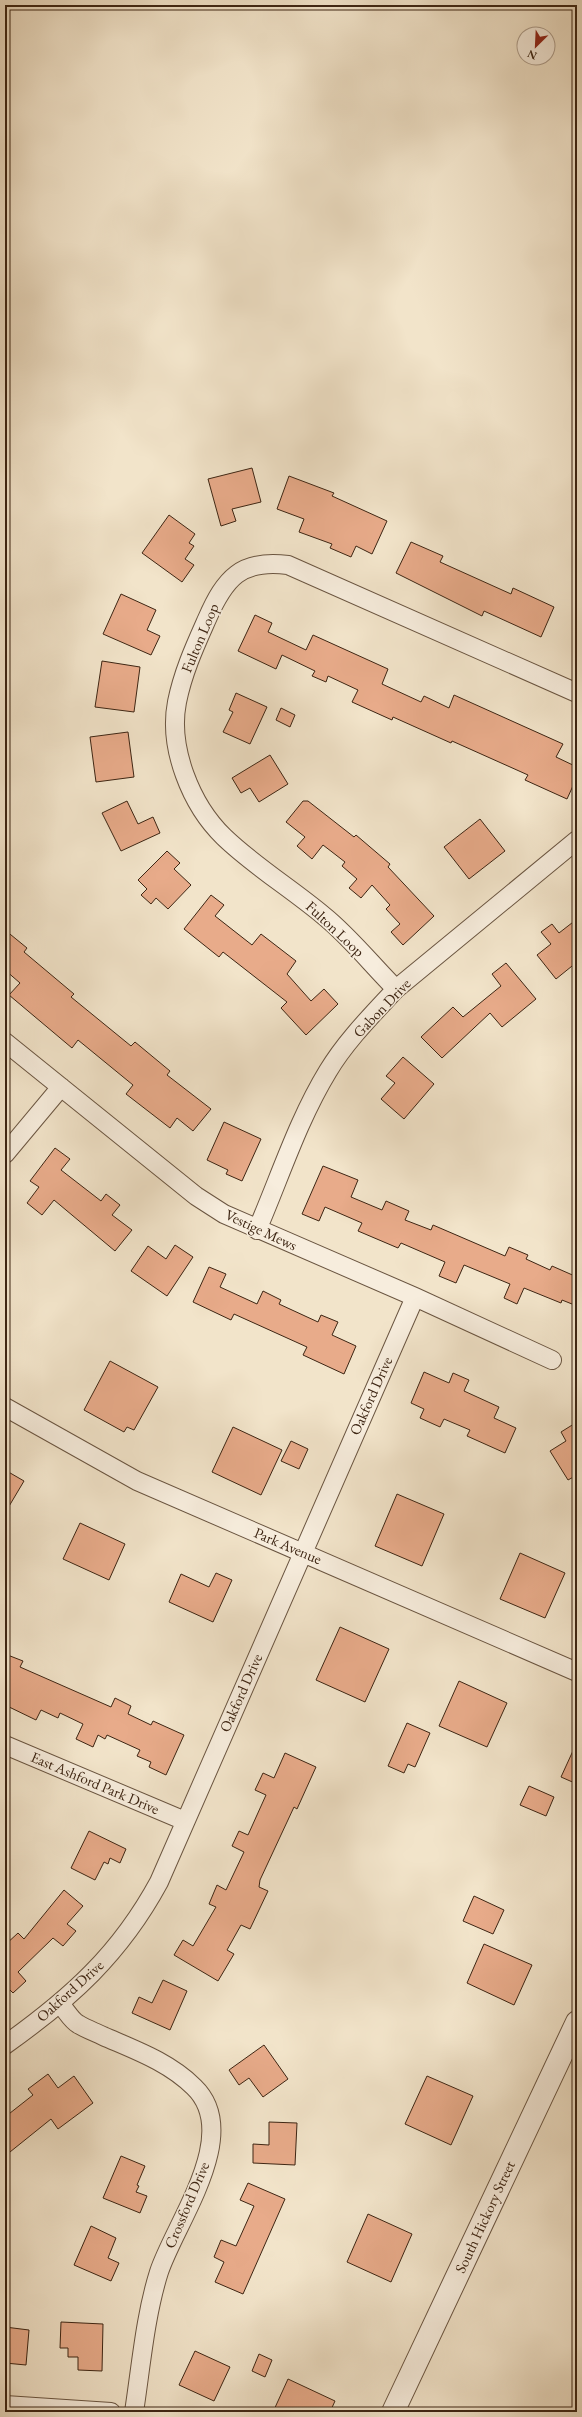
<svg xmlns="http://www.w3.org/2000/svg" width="582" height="2417" font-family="'EB Garamond',serif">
<rect width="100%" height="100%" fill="#f2e4ca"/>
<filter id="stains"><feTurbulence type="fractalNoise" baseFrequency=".005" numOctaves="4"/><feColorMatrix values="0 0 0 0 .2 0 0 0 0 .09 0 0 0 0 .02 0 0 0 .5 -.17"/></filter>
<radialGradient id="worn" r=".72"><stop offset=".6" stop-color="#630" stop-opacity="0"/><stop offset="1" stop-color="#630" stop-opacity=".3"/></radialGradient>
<path fill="#e8ab8a" stroke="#3d2513" d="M 252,468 L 261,502 L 232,509 L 236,521 L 221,526 L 208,479 Z
M 289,476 L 334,493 L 332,496 L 387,521 L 372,554 L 356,546 L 351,557 L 330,548 L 332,544 L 299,532 L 304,519 L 277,509 Z
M 169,515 L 195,534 L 189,543 L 194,546 L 185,559 L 194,565 L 182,582 L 142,553 Z
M 411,542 L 443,556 L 440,562 L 511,594 L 513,588 L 554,607 L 541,637 L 484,611 L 482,616 L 396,573 Z
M 121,594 L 156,610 L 147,630 L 160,636 L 151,655 L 103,634 Z
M 255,615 L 272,623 L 268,632 L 306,650 L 313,635 L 388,669 L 382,684 L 421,702 L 424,696 L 449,708 L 454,695 L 563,744 L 556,757 L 577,767 L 577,777 L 567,799 L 525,780 L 528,775 L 452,741 L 451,743 L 393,717 L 392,720 L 352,702 L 358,690 L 328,676 L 326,682 L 312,676 L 315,671 L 282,655 L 276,669 L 238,651 Z
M 102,661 L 140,667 L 134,712 L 95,707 Z
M 236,693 L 267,707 L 250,744 L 223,732 L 233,712 L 229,710 Z
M 281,708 L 295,715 L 290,727 L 276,720 Z
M 128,732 L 134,777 L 96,782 L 90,737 Z
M 270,755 L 288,784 L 259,802 L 250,788 L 241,793 L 232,778 Z
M 127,801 L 138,824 L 153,817 L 160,833 L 121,851 L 102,813 Z
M 303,801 L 308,801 L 354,837 L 356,835 L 390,864 L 388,867 L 434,916 L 403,945 L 391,932 L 400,924 L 386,909 L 390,905 L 372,885 L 361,898 L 349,888 L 357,879 L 342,866 L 345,862 L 323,845 L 312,859 L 297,846 L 305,837 L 286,822 Z
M 480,819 L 505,851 L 469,879 L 444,847 Z
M 167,851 L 180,863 L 174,869 L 191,885 L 168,909 L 156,898 L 151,904 L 141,895 L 147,889 L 138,880 Z
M 211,895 L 224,905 L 215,916 L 252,945 L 261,934 L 296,961 L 287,974 L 311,1001 L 324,989 L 338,1004 L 306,1035 L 281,1008 L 287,1002 L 223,952 L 219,957 L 184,929 Z
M 577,919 L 577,962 L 556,979 L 537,955 L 551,944 L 541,932 L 552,924 L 559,933 Z
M 5,930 L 27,948 L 24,952 L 74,994 L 71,997 L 131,1046 L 135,1042 L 170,1071 L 167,1075 L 211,1109 L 193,1131 L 177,1118 L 170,1128 L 126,1094 L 133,1085 L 78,1040 L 72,1048 L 9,995 L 20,983 L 5,970 Z
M 506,963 L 536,999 L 502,1027 L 490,1013 L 442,1058 L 421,1037 L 453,1007 L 463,1017 L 501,986 L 492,974 Z
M 403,1057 L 434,1084 L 404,1119 L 381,1099 L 395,1083 L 386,1076 Z
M 224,1122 L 261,1139 L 242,1181 L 226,1174 L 228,1170 L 207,1160 Z
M 55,1148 L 70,1159 L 61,1170 L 101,1201 L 106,1194 L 120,1205 L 112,1215 L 132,1230 L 115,1251 L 54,1200 L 42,1215 L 27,1203 L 39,1187 L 30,1181 Z
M 323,1166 L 358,1180 L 351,1197 L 382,1210 L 386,1201 L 409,1211 L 405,1220 L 431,1230 L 433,1225 L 505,1256 L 509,1247 L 528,1255 L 526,1259 L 550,1270 L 552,1266 L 577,1277 L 577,1306 L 562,1300 L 561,1303 L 524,1288 L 517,1304 L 504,1298 L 510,1284 L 464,1265 L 456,1283 L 439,1276 L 445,1262 L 401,1243 L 398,1248 L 358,1231 L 362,1223 L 325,1207 L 319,1221 L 302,1214 Z
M 175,1245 L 193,1257 L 167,1296 L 131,1271 L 148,1246 L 166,1259 Z
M 209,1267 L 226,1274 L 220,1287 L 257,1304 L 263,1291 L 281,1300 L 279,1304 L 318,1322 L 321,1315 L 338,1322 L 332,1335 L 356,1346 L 344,1374 L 303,1355 L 307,1347 L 234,1314 L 231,1320 L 193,1302 Z
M 110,1361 L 158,1387 L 134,1430 L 127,1427 L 124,1432 L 84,1410 Z
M 424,1372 L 449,1383 L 453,1373 L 469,1380 L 464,1391 L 499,1407 L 494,1418 L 516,1428 L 505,1453 L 467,1436 L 470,1430 L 444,1419 L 440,1427 L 420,1418 L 424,1409 L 411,1403 Z
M 577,1422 L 577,1475 L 568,1480 L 550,1451 L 566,1441 L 561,1432 Z
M 233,1427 L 282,1450 L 261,1495 L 212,1472 Z
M 291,1441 L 308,1449 L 299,1469 L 281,1461 Z
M 5,1470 L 24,1481 L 5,1513 Z
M 397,1494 L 444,1514 L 422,1566 L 375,1546 Z
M 80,1523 L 125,1544 L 109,1580 L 63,1559 Z
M 520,1553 L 565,1573 L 545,1618 L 500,1599 Z
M 216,1573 L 232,1580 L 213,1622 L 169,1602 L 181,1574 L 209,1587 Z
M 340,1627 L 389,1649 L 365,1702 L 316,1680 Z
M 5,1654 L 23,1661 L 20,1667 L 111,1707 L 115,1698 L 131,1706 L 128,1714 L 151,1725 L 153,1721 L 184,1735 L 166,1775 L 149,1767 L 151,1762 L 137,1756 L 140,1750 L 107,1735 L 105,1739 L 98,1735 L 93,1747 L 76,1739 L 83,1724 L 60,1713 L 58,1718 L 41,1710 L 36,1720 L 5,1705 Z
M 459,1681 L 507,1703 L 487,1747 L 439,1726 Z
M 407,1723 L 430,1733 L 415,1767 L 408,1764 L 404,1773 L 388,1766 Z
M 577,1742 L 577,1784 L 561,1777 Z
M 285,1753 L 316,1767 L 297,1809 L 294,1807 L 260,1880 L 259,1887 L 268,1891 L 250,1929 L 241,1925 L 227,1950 L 234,1954 L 218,1981 L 174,1955 L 183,1940 L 193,1946 L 216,1907 L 209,1904 L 217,1885 L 226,1890 L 244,1852 L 232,1846 L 239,1831 L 248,1835 L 266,1795 L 255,1790 L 263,1773 L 274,1778 Z
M 529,1786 L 554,1797 L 546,1816 L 520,1805 Z
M 89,1831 L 126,1849 L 120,1863 L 110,1858 L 108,1864 L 104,1862 L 95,1880 L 71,1868 Z
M 64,1890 L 83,1906 L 67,1924 L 76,1931 L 63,1946 L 53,1938 L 18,1972 L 26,1981 L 13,1993 L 5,1985 L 5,1945 L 18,1933 L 24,1939 Z
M 474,1896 L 504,1910 L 493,1934 L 463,1921 Z
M 484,1944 L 532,1965 L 514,2005 L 467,1983 Z
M 163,1980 L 187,1991 L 170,2030 L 132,2013 L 139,1997 L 152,2003 Z
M 264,2045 L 288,2079 L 263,2097 L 249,2078 L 239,2085 L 229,2070 Z
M 48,2074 L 58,2088 L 74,2076 L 93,2103 L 58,2129 L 51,2119 L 5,2156 L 5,2117 L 33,2095 L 28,2089 Z
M 427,2076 L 473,2096 L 451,2145 L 405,2124 Z
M 269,2122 L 297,2123 L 295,2165 L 253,2163 L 253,2144 L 269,2145 Z
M 121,2156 L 145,2166 L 137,2185 L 139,2186 L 136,2192 L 147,2196 L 140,2213 L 103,2198 Z
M 248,2183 L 285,2199 L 243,2294 L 215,2282 L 224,2262 L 214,2257 L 221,2240 L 236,2246 L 254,2206 L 240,2200 Z
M 368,2214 L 412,2234 L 391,2282 L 347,2262 Z
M 91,2226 L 116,2238 L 108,2258 L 119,2263 L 111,2281 L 74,2265 Z
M 61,2322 L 103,2324 L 102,2371 L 78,2370 L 78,2357 L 68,2357 L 68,2348 L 60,2348 Z
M 5,2327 L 29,2330 L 26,2365 L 5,2363 Z
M 195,2351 L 230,2367 L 214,2401 L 179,2385 Z
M 259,2354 L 272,2360 L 265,2377 L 252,2371 Z
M 288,2379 L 335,2401 L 330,2412 L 273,2412 Z"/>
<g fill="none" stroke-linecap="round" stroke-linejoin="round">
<defs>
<path id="minor" d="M 396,989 C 372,965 350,937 324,916 C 292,889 254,866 224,837 C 191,805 168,748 177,702 C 183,672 195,646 207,619 C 225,578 241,559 288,565 L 577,693
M 5,1042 L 196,1196 L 224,1214 L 415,1297 L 552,1360
M 5,1154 L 61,1087
M 257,1230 C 280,1177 298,1120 328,1071 C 346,1041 372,1015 396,989 L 577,840
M 5,1407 L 137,1481 L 577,1672
M 5,1745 L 185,1821
M 60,2004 C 66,2010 71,2020 78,2024 C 86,2029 95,2032 103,2036 C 135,2050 169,2062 194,2087 C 243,2134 175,2223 159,2272 C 145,2316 141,2367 134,2412
M 5,2045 C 71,1998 120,1954 159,1882 L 415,1297
M 5,2405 L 111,2412"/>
<path id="tertiary" d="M 393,2412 L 577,2022"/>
</defs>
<use href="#minor" stroke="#6a5541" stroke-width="20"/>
<use href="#tertiary" stroke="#6a5541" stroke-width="24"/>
<use href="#minor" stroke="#f7eddd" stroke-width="18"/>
<use href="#tertiary" stroke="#f7eddd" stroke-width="22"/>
</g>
<g text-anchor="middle" stroke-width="3" stroke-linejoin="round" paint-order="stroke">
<g font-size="15" fill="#3d2513" stroke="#f7eddd">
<text transform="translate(200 638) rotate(-67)" y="5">Fulton Loop</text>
<text transform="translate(335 929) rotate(43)" y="5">Fulton Loop</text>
<text transform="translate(382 1008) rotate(-46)" y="5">Gabon Drive</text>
<text transform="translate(261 1230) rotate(25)" y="5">Vestige Mews</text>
<text transform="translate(371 1396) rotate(-66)" y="5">Oakford Drive</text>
<text transform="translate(288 1546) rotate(23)" y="5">Park Avenue</text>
<text transform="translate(241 1693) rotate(-66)" y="5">Oakford Drive</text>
<text transform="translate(95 1783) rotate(23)" y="5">East Ashford Park Drive</text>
<text transform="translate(70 1991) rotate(-42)" y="5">Oakford Drive</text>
<text transform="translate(187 2205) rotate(-67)" y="5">Crossford Drive</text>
<text transform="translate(485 2217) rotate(-65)" y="5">South Hickory Street</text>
</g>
</g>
<rect width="582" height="2417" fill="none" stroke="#f2e4ca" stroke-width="20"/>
<rect x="6" y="6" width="570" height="2405" fill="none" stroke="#3d2513" stroke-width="2"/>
<rect x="10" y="10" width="562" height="2397" fill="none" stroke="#3d2513"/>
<g transform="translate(536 46) rotate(204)"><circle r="19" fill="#f7eddd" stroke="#ad9d8c"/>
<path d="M0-3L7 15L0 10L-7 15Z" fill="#8f2418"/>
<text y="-6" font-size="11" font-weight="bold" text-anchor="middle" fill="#3d2513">N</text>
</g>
<rect width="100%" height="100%" filter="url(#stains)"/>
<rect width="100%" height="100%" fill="url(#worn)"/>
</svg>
